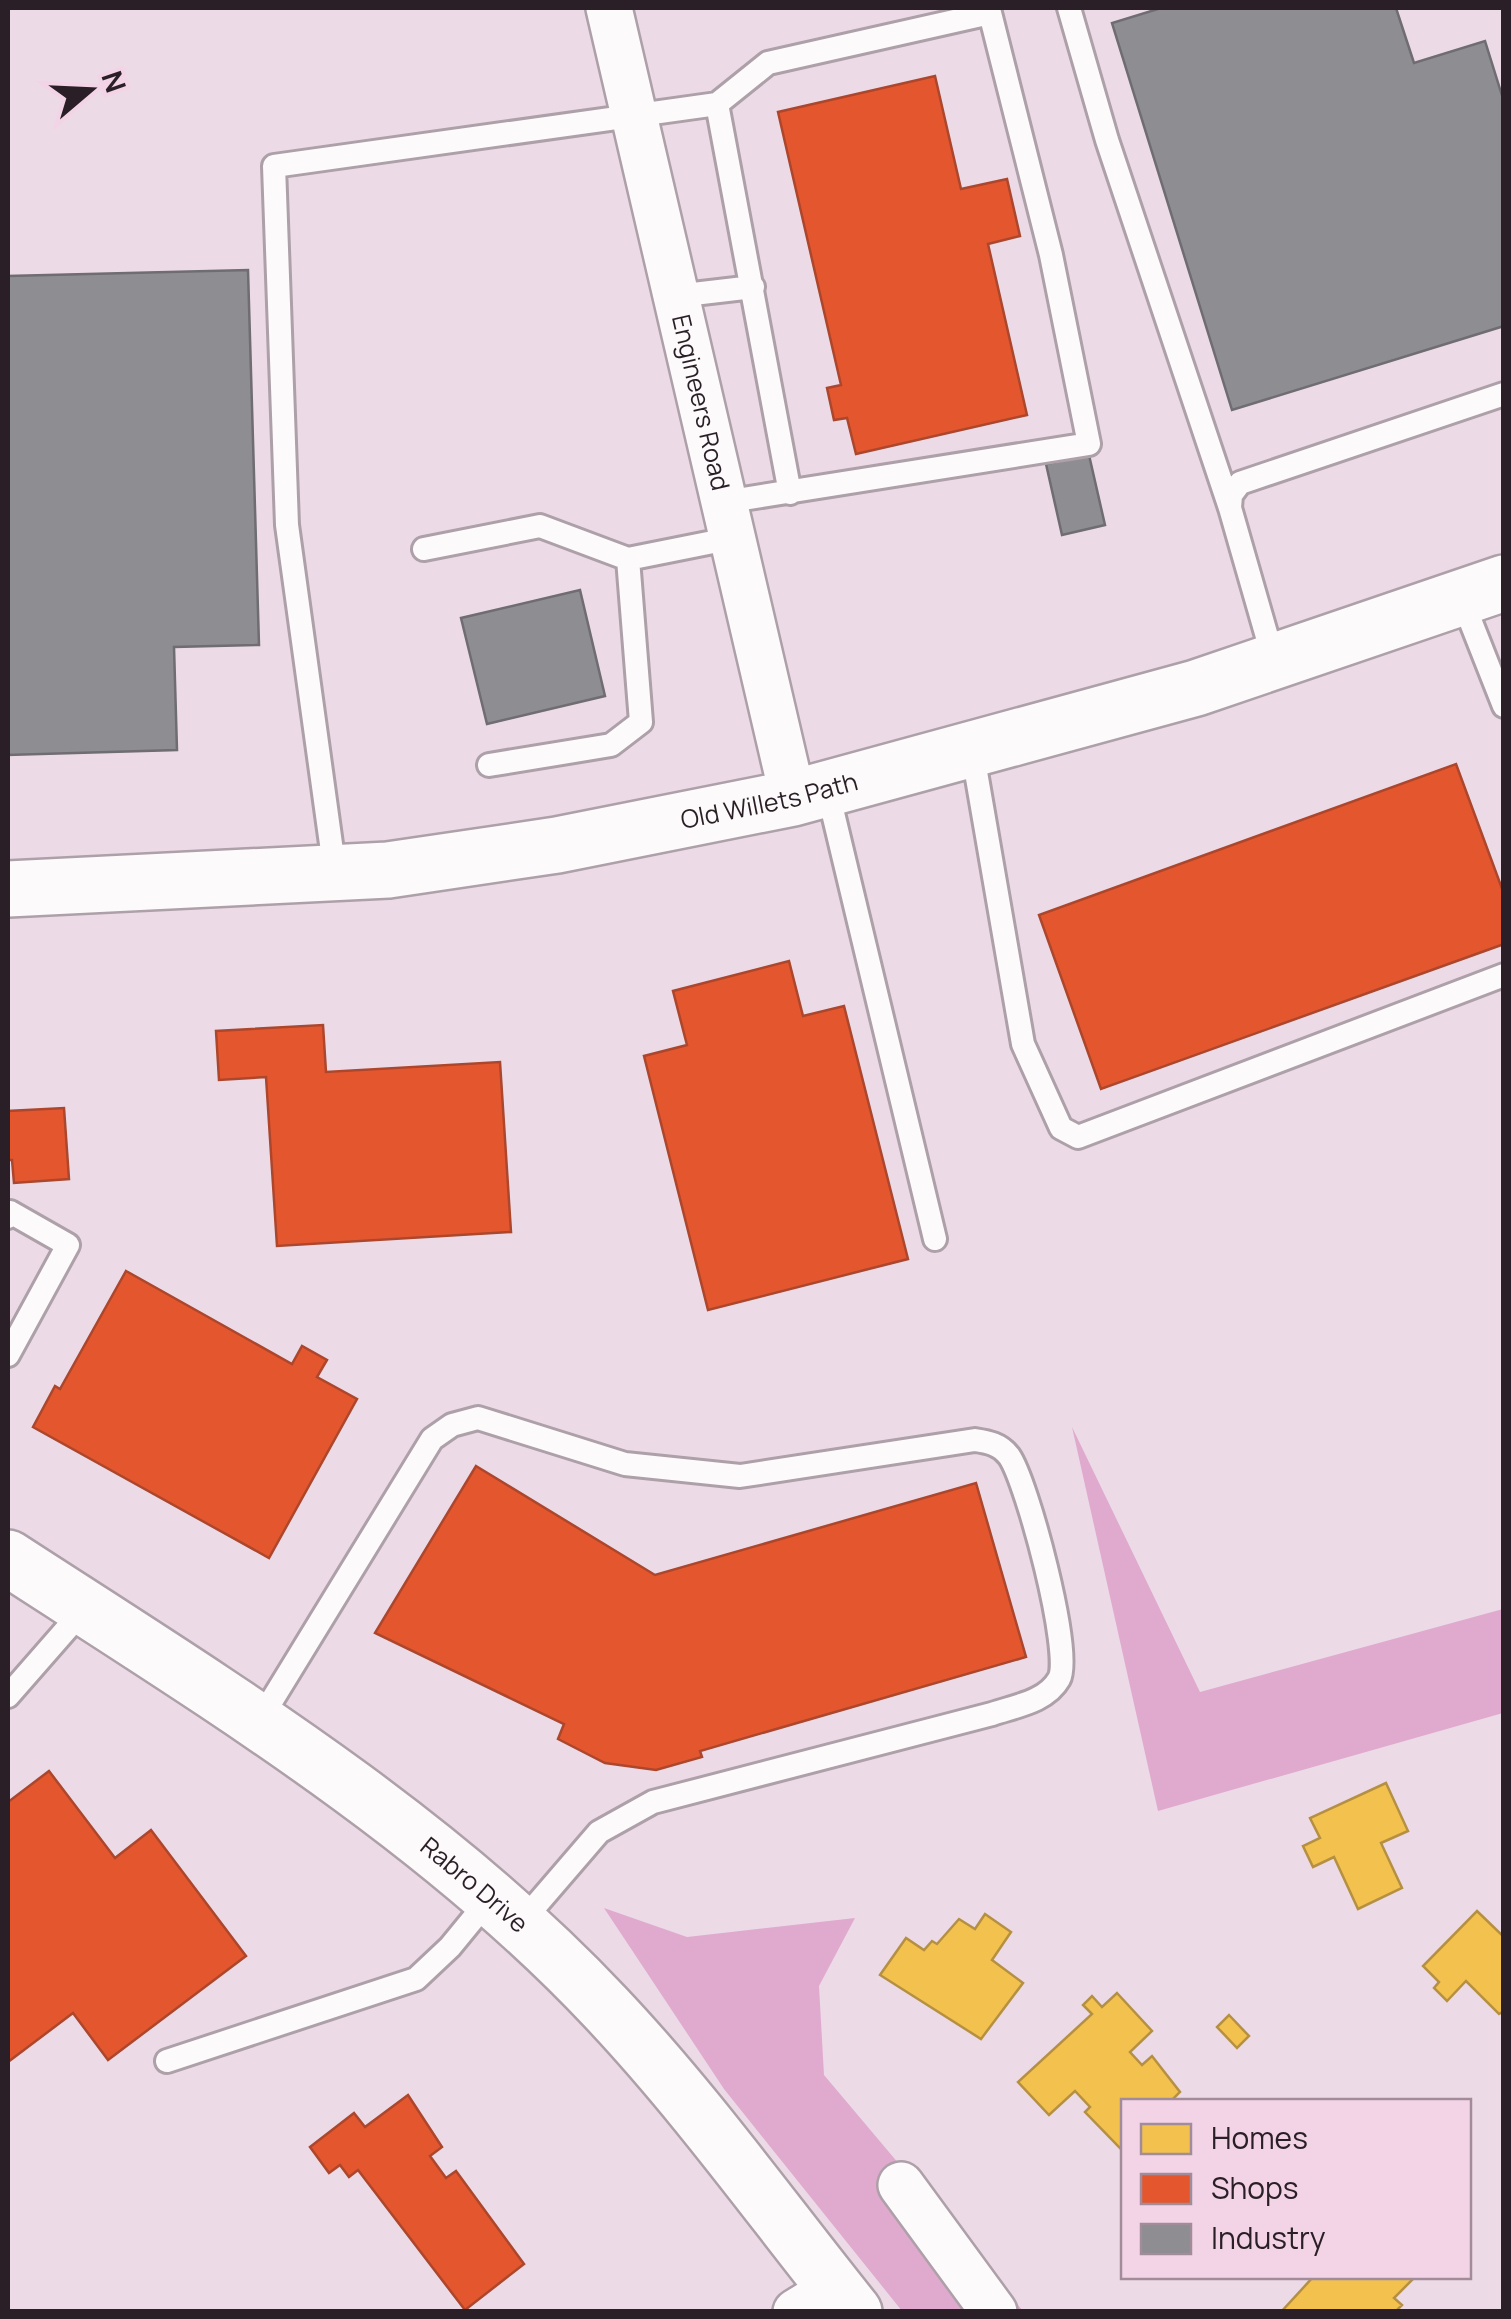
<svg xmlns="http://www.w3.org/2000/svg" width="1511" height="2319" font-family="Manrope,sans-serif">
<rect width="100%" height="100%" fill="#ecdbe6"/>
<path fill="#dfaace" d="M 1072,1427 L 1200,1692 L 1503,1609 L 1503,1713 L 1158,1811 Z
M 604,1908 L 687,1937 L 855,1918 L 819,1986 L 824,2075 L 1023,2311 L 902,2311 L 724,2089 Z"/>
<path fill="#f2c14e" stroke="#b69042" stroke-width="2.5" d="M 1386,1783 L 1408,1831 L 1381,1843 L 1402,1888 L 1358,1909 L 1334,1857 L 1313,1867 L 1303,1846 L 1320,1838 L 1310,1818 Z
M 1477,1911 L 1504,1937 L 1504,2011 L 1499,2014 L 1466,1981 L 1447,2001 L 1434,1988 L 1439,1982 L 1423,1966 Z
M 985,1914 L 1011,1932 L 992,1960 L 1023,1983 L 981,2039 L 880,1975 L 906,1938 L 924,1950 L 932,1941 L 937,1944 L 959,1919 L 975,1929 Z
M 1117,1993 L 1152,2031 L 1130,2052 L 1142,2065 L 1152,2056 L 1180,2092 L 1170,2102 L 1124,2102 L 1124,2145 L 1120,2148 L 1085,2112 L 1090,2107 L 1075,2091 L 1049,2115 L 1018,2082 L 1092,2014 L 1083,2005 L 1092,1996 L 1102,2007 Z
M 1229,2015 L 1249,2036 L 1237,2048 L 1217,2027 Z
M 1314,2276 L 1410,2276 L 1413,2279 L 1394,2298 L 1402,2305 L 1395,2312 L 1281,2312 Z"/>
<path fill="#e4572e" stroke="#ac462c" stroke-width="2.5" d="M 935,76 L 961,189 L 1007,179 L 1020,236 L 988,244 L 1027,415 L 856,454 L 847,418 L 834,420 L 827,388 L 841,385 L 778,112 Z
M 1456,764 L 1504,894 L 1504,944 L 1101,1089 L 1039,915 Z
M 789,961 L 803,1016 L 844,1006 L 908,1259 L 708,1310 L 644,1056 L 687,1045 L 673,991 Z
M 323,1025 L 326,1072 L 500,1062 L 511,1232 L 277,1246 L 266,1077 L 219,1080 L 216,1031 Z
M 64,1108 L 69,1179 L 14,1183 L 12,1160 L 8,1160 L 8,1111 Z
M 126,1271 L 292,1364 L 302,1346 L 327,1360 L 317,1377 L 357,1399 L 269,1558 L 33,1427 L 55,1386 L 60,1389 Z
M 476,1466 L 655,1575 L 976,1483 L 1026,1657 L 700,1751 L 702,1757 L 656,1770 L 605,1763 L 558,1739 L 564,1724 L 375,1633 Z
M 49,1771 L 115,1858 L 151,1830 L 246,1956 L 108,2060 L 73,2013 L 8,2062 L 8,1802 Z
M 408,2095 L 442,2147 L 430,2156 L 446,2178 L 456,2171 L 524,2264 L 465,2310 L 358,2170 L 349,2177 L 340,2165 L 329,2173 L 310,2147 L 354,2113 L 365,2127 Z"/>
<path fill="#8d8d92" stroke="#6f6c72" stroke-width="2.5" d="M 1161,8 L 1396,8 L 1414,63 L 1485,41 L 1504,102 L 1504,326 L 1232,410 L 1112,23 Z
M 248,270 L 259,645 L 174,647 L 177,750 L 8,755 L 8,276 Z
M 1089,455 L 1105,525 L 1062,535 L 1046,464 Z
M 580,590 L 605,696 L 487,724 L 461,618 Z"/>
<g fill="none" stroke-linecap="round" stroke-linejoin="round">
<defs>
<path id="lane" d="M 1069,8 L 1107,140 L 1230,508
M 717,104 L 790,493
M 676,296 L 753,287
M 424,549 L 540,526 L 628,559 L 733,538
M 1461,597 L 1504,706
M 1274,661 L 1230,508 L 1231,495 L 1240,483 L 1504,394
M 972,749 L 1023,1044 L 1061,1128 L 1078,1137 L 1504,975
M 489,765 L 611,745 L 641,722 L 628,559
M 827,788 L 935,1239
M 335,873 L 287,525 L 274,166 L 717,104 L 768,63 L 990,13 L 1051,255 L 1089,444 L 724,502
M 8,1217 L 10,1212 L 68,1245 L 8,1355
M 8,1696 L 85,1608
M 258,1723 L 432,1439 L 452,1425 L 478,1418 L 625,1464 L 740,1476 L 975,1440 C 988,1442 1000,1444 1009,1456 C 1027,1481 1073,1654 1059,1679 C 1046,1702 1015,1706 992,1714 L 653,1802 L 599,1832 L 519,1925
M 167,2061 L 416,1979 L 450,1947 L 491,1897"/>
<g id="street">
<path id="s1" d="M 609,8 L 793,798"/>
<path d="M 901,2185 L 994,2312"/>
<path d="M 796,2312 L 835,2288"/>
</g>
<g id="secondary">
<path id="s2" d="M 8,889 L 388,870 L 557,845 L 793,798 L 1196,688 L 1504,583"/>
<path id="s3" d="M 8,1558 C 216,1693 434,1825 605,2007 C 695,2102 772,2210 854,2312"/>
</g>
</defs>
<use href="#lane" stroke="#ada0a8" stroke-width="28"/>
<use href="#street" stroke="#ada0a8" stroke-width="50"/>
<use href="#secondary" stroke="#ada0a8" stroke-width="60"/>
<use href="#lane" stroke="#fcfafb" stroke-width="22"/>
<use href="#street" stroke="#fcfafb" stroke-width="45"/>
<use href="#secondary" stroke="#fcfafb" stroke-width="55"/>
</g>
<g text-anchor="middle" stroke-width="10" stroke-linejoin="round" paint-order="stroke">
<g font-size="25" fill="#2a1f26" stroke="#f3d4e7">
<text dy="9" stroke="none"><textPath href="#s1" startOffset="405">Engineers Road</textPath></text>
<text dy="9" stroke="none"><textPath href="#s2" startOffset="768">Old Willets Path</textPath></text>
<text dy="9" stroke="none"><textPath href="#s3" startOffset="570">Rabro Drive</textPath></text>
</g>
</g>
<rect width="1511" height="2319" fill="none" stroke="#2a1f26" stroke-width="20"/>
<rect x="1121" y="2099" width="350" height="180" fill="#f3d4e7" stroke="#a38c9a" stroke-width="2.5"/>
<rect x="1141" y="2124" width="50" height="30" fill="#f2c14e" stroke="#a38c9a" stroke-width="2.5"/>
<text x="1211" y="2149" font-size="30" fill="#2a1f26">Homes</text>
<rect x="1141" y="2174" width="50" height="30" fill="#e4572e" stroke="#a38c9a" stroke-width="2.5"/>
<text x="1211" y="2199" font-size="30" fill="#2a1f26">Shops</text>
<rect x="1141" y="2224" width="50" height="30" fill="#8d8d92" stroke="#a38c9a" stroke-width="2.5"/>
<text x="1211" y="2249" font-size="30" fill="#2a1f26">Industry</text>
<g transform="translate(90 90) rotate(71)" stroke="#f3d4e7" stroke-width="8" paint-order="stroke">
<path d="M0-8L18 38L0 25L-18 38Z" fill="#2a1f26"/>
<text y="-15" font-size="28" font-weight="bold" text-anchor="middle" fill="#2a1f26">N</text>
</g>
</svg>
